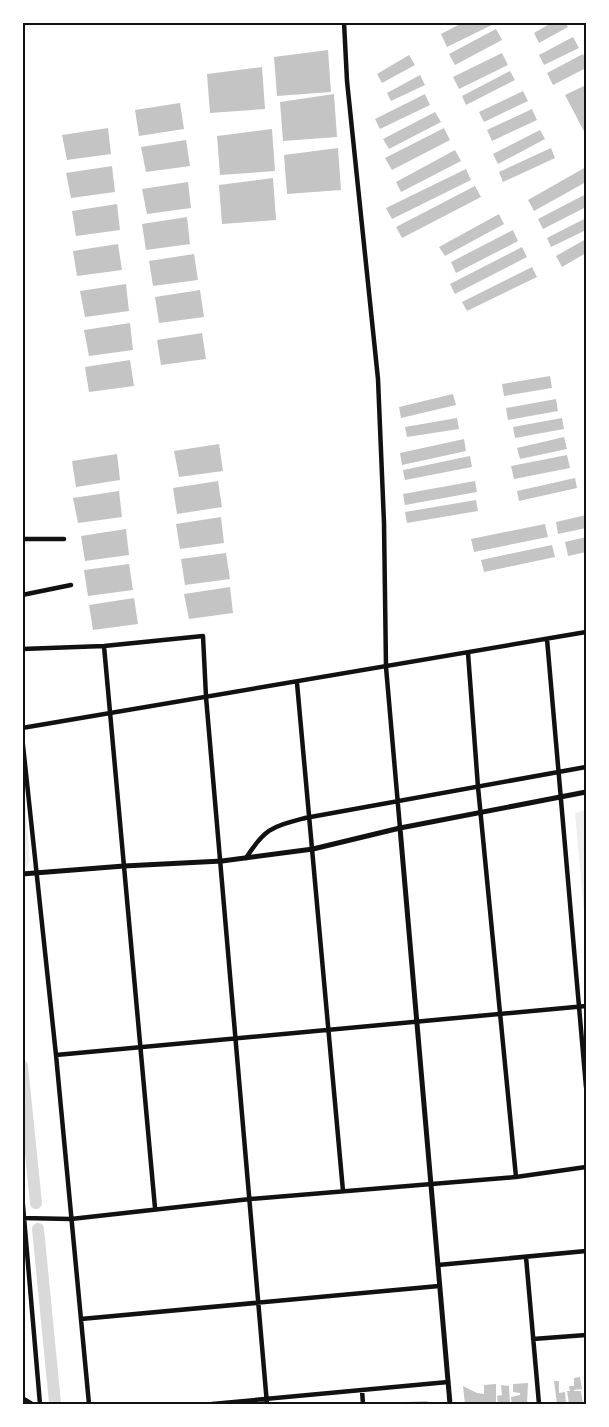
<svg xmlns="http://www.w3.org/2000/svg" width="609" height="1427" font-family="'Libre Baskerville',serif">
<rect width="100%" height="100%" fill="#fff"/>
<path fill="#eee" d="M 23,773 L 30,861 L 27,867 L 23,867 Z
M 586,810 L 586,934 L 575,813 Z"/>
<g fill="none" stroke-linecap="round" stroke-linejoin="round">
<path stroke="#d9d9d9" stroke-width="12" d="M 22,1066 L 36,1203
M 38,1229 L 55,1403"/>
</g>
<path fill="#c4c4c4" d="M 464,22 L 498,22 L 447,47 L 441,34 Z
M 553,22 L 565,22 L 568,27 L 539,43 L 534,33 Z
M 496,29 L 502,40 L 455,65 L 449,54 Z
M 573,37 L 579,48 L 544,65 L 539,55 Z
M 328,50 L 331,92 L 277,96 L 274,57 Z
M 502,53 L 508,65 L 459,89 L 453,77 Z
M 583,54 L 586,61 L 586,68 L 553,85 L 547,73 Z
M 409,55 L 415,65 L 382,83 L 377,74 Z
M 262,67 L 265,109 L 210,113 L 207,74 Z
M 510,71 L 515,80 L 466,105 L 462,96 Z
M 420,75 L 425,85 L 391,101 L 387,93 Z
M 586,85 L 586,135 L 565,95 Z
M 523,91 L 528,101 L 484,122 L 479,112 Z
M 334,94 L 337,137 L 283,141 L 280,102 Z
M 425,94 L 430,105 L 380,129 L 375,119 Z
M 180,103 L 184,129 L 139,136 L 135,110 Z
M 532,109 L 537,120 L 492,141 L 487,130 Z
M 435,112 L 441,122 L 389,149 L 383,139 Z
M 108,128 L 111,154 L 67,160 L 62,135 Z
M 444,128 L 450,140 L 392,170 L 385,158 Z
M 272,129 L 275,171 L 220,175 L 217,136 Z
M 540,130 L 545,139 L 498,164 L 493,154 Z
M 186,140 L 190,166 L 146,172 L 141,147 Z
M 338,148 L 341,190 L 287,194 L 284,155 Z
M 551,148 L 555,158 L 503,182 L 499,172 Z
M 455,150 L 461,161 L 401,192 L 396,182 Z
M 112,166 L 115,192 L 71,198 L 66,173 Z
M 586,167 L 586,182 L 534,211 L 528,200 Z
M 466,169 L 471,180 L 392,219 L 386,208 Z
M 273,178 L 276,220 L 222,224 L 219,185 Z
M 188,182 L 191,208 L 147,214 L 142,189 Z
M 475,186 L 481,197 L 402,238 L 396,227 Z
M 586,194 L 586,207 L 543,229 L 538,219 Z
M 117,204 L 120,230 L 76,236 L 72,211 Z
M 499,214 L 504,224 L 445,256 L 439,247 Z
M 187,217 L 190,244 L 146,250 L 142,224 Z
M 586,218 L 586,230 L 551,247 L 547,238 Z
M 513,230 L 518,241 L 456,273 L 451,262 Z
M 586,239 L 586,253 L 562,267 L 556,256 Z
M 118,244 L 122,270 L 77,276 L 73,251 Z
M 522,247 L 527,257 L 455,294 L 450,284 Z
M 194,254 L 198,280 L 153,286 L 149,261 Z
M 532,267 L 537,277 L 467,311 L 462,302 Z
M 126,284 L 129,311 L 85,317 L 80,291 Z
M 200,290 L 204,317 L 159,323 L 155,297 Z
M 130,323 L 133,350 L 89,356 L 84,330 Z
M 202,333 L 206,359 L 161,365 L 157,340 Z
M 130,360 L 134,386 L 89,392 L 85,367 Z
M 550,376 L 552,388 L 504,396 L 502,384 Z
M 453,394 L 456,405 L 401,418 L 399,407 Z
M 556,399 L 558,411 L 508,420 L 506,408 Z
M 457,418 L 459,429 L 407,437 L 405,427 Z
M 562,418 L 564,429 L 515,438 L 513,427 Z
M 564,437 L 567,449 L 520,459 L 517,448 Z
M 464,439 L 466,451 L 402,465 L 400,453 Z
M 219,444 L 223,471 L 179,477 L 174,451 Z
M 117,454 L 120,480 L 76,487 L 72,461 Z
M 567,455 L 570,468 L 514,479 L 511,466 Z
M 470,456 L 472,467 L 405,480 L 403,470 Z
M 575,478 L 577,488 L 519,501 L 517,491 Z
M 218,481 L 222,507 L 177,514 L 173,488 Z
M 475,481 L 477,492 L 405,505 L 403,494 Z
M 119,491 L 122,517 L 78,523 L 73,498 Z
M 476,500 L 478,511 L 407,523 L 405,512 Z
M 586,515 L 586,528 L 558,534 L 556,522 Z
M 221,517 L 224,543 L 180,549 L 176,524 Z
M 545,524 L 548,537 L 474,552 L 471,539 Z
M 126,529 L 129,555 L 85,561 L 81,536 Z
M 586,537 L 586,552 L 568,556 L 565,542 Z
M 552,545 L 555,557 L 484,572 L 481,560 Z
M 226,553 L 230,579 L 185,585 L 181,559 Z
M 129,564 L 133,590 L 88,596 L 84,570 Z
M 230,587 L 233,613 L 189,619 L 184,594 Z
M 134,598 L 138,624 L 93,630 L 89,605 Z
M 580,1377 L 582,1389 L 574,1390 L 574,1391 L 581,1391 L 583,1404 L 569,1404 L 567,1391 L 570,1391 L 569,1386 L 574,1386 L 574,1378 Z
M 554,1381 L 559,1381 L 559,1393 L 565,1392 L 566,1404 L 557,1404 Z
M 528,1383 L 527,1404 L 512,1404 L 511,1397 L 520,1395 L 520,1393 L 513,1392 L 513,1384 Z
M 496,1384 L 496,1404 L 465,1404 L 463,1386 L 477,1393 L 484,1394 L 484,1385 Z
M 501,1385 L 509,1386 L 510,1404 L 498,1404 L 497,1396 L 502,1395 Z
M 428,1401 L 427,1404 L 403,1404 L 403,1402 Z"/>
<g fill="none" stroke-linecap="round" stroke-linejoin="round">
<path stroke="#111" stroke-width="4.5" d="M 344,22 L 347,81 L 378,379 L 384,523 L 386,667 L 400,828
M 22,539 L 64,539
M 22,595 L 71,585
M 547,639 L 586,1087
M 104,646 L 155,1208
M 22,649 L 104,646 L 203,636 L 206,697 L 267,1404
M 468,653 L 478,787 L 516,1177
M 297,683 L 343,1191
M 22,728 L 586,632
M 22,736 L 56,1055 L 89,1404
M 246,858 C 265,828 272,827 305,818 L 586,767
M 56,1055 L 586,1006
M 22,1194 L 40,1404
M 22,1218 L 71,1219 L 250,1199 L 516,1177 L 586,1167
M 526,1257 L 539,1404
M 438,1265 L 586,1251
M 81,1319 L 439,1286
M 533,1339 L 586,1335
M 362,1390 L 363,1404
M 22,1398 L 32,1404
M 212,1404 L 448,1382"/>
<path stroke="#111" stroke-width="5" d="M 400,828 L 450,1404
M 22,874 L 124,866 L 222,861 L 313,849 L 400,828 L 586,792"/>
</g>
<rect width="609" height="1427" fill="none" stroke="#ffffff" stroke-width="48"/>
<rect x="24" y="24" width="561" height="1379" fill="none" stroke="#111" stroke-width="2"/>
</svg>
